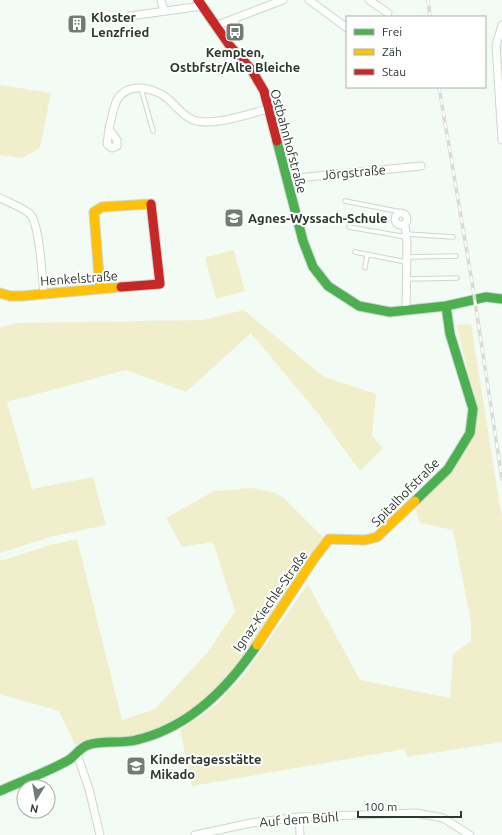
<svg xmlns="http://www.w3.org/2000/svg" width="502" height="835" font-family="Ubuntu,sans-serif">
<rect width="100%" height="100%" fill="#f2fbf4"/>
<path fill="#f1efcb" d="M 0,85 L 51,93 L 40,148 L 22,158 L 0,155 Z
M 234,250 L 245,291 L 216,299 L 205,257 Z
M 244,310 L 324,377 L 376,394 L 372,436 L 383,448 L 360,471 L 320,416 L 251,333 L 186,392 L 126,370 L 7,402 L 32,489 L 93,477 L 106,525 L 50,537 L 0,553 L 0,327 L 19,323 L 203,320 Z
M 471,324 L 502,519 L 502,742 L 407,757 L 405,749 L 192,786 L 180,730 L 216,705 L 245,674 L 308,584 L 360,680 L 450,698 L 453,654 L 471,641 L 471,622 L 453,530 L 420,523 L 415,510 L 456,466 L 469,444 L 478,418 L 457,325 Z
M 253,488 L 275,493 L 284,498 L 324,538 C 288,595 232,694 171,723 C 158,729 142,736 128,739 C 110,743 92,737 75,745 L 59,711 L 0,694 L 0,561 L 50,545 L 77,539 L 122,720 L 155,709 L 207,653 L 235,611 L 213,542 L 182,547 L 166,518 L 214,491 Z"/>
<g fill="none" stroke-linecap="round" stroke-linejoin="round">
<defs>
<path id="lane" d="M 141,88 L 153,131
M 345,201 L 401,212
M 349,227 L 406,237
M 407,234 L 453,237
M 355,252 L 406,262
M 407,257 L 456,256
M 365,268 L 367,255
M 407,279 L 457,278"/>
<path id="street" d="M 161,0 L 164,11
M 309,0 L 347,28
M 369,0 L 388,13
M 130,16 L 202,6
M 502,25 L 496,45 L 502,140
M 215,26 L 283,0
M 230,45 L 230,31 L 236,18
M 109,129 C 111,120 113,110 116,102 C 126,81 152,87 167,98 C 174,104 183,116 193,120 C 212,127 248,114 268,109
M 109,129 L 117,140 L 117,146 L 112,148 L 107,144 Z
M 287,179 L 421,166
M 0,198 C 10,203 22,207 30,214 C 40,224 42,278 44,293
M395 219a6 6 0 1 1 12 0a6 6 0 1 1-12 0Z
M 405,224 L 407,244 L 406,312
M 77,754 L 89,789 L 100,835
M 299,817 L 300,835
M 195,835 L 251,823 L 299,817 L 416,813 L 443,818 L 470,835"/>
<path id="fast" d="M 277,141 L 303,241 L 313,267 L 328,286 L 359,306 L 390,312 L 446,306 L 486,297 L 502,299
M 415,501 L 448,469 L 470,433 L 473,409 L 450,334 L 446,306
M 0,791 C 22,781 45,773 67,761 C 75,757 79,748 88,745 C 103,740 121,744 136,740 C 189,728 228,688 257,645"/>
<path id="slow" d="M 100,289 L 94,212 L 102,207 L 151,204
M 0,293 L 10,296 L 22,296 L 121,287
M 257,645 L 313,560 L 329,539 L 365,540 L 377,537 L 415,501"/>
<path id="jam" d="M 198,0 L 230,46 L 251,69 L 264,91 L 277,141
M 121,287 L 160,284 L 151,204"/>
</defs>
<use href="#lane" stroke="#cdd6cf" stroke-width="5.5"/>
<use href="#street" stroke="#cdd6cf" stroke-width="9"/>
<use href="#fast" stroke="#cdd6cf" stroke-width="11"/>
<use href="#slow" stroke="#cdd6cf" stroke-width="11"/>
<use href="#jam" stroke="#cdd6cf" stroke-width="11"/>
<use href="#lane" stroke="#fdfefd" stroke-width="3.5"/>
<use href="#street" stroke="#fdfefd" stroke-width="7"/>
<use href="#fast" stroke="#4caf50" stroke-width="9"/>
<use href="#slow" stroke="#ffc107" stroke-width="9"/>
<use href="#jam" stroke="#c62828" stroke-width="9"/>
<defs>
<path id="rail" d="M 428,0 L 430,17
M 439,87 L 472,282 L 502,479"/>
</defs>
<use href="#rail" stroke="#d8dbd8" stroke-width="3.5"/>
<use href="#rail" stroke="#fff" stroke-width="2" stroke-dasharray="6" stroke-linecap="butt"/>
</g>
<defs>
<symbol id="building-square" viewBox="-11 -11 22 22"><rect x="-9" y="-9" width="18" height="18" rx="4" fill="#727c75" stroke="#fff"/><path d="M-4-6H4V6H1V3H-1V6H-4ZM-2.5-4.3h1.7v1.8h-1.7ZM.8-4.3h1.7v1.8H.8ZM-2.5-1h1.7V.8h-1.7ZM.8-1h1.7V.8H.8Z" fill="#fff"/></symbol>
<symbol id="bus-square" viewBox="-11 -11 22 22"><rect x="-9" y="-9" width="18" height="18" rx="4" fill="#727c75" stroke="#fff"/><path d="M-5-6H5V4H4V6H2V4H-2V6H-4V4H-5ZM-3.5-4V0h7V-4ZM-3.5 1.2v1.5H-2V1.2ZM2 1.2v1.5H3.5V1.2Z" fill="#fff"/></symbol>
<symbol id="school-square" viewBox="-11 -11 22 22"><rect x="-9" y="-9" width="18" height="18" rx="4" fill="#727c75" stroke="#fff"/><path d="M0-5L7-2L0 1L-7-2ZM-4 1L0 2.5L4 1V4Q0 6-4 4Z" fill="#fff"/></symbol>
</defs>
<g fill-rule="evenodd">
<use href="#building-square" x="66" y="13" width="22" height="22"/>
<use href="#bus-square" x="224" y="21" width="22" height="22"/>
<use href="#school-square" x="223" y="207" width="22" height="22"/>
<use href="#school-square" x="125" y="755" width="22" height="22"/>
</g>
<g text-anchor="middle" stroke-width="4" stroke-linejoin="round" paint-order="stroke">
<g font-size="13" font-weight="bold" fill="#2d3830" stroke="#fff" text-anchor="start">
<text x="91" y="22">Kloster<tspan x="91" dy="15">Lenzfried</tspan></text>
<text x="235" y="57" text-anchor="middle">Kempten,<tspan x="235" dy="15">Ostbfstr/Alte Bleiche</tspan></text>
<text x="248" y="223">Agnes-Wyssach-Schule</text>
<text x="150" y="764">Kindertagesstätte<tspan x="150" dy="15">Mikado</tspan></text>
</g>
<g font-size="13" fill="#2d3830" stroke="#fff">
<text transform="translate(289 141) rotate(75)" y="5">Ostbahnhofstraße</text>
<text transform="translate(354 172) rotate(-5)" y="5">Jörgstraße</text>
<text transform="translate(79 278) rotate(-4)" y="5">Henkelstraße</text>
<text transform="translate(405 492) rotate(-45)" y="5">Spitalhofstraße</text>
<text transform="translate(270 601) rotate(-55)" y="5">Ignaz-Kiechle-Straße</text>
<text transform="translate(299 819) rotate(-4)" y="5">Auf dem Bühl</text>
</g>
</g>
<rect x="346" y="16" width="140" height="72" fill="#ffffff" stroke="#abafac"/>
<rect x="354" y="29" width="20" height="6" fill="#4caf50" stroke="#abafac"/>
<text x="382" y="36" font-size="12" fill="#2d3830">Frei</text>
<rect x="354" y="49" width="20" height="6" fill="#ffc107" stroke="#abafac"/>
<text x="382" y="56" font-size="12" fill="#2d3830">Zäh</text>
<rect x="354" y="69" width="20" height="6" fill="#c62828" stroke="#abafac"/>
<text x="382" y="76" font-size="12" fill="#2d3830">Stau</text>
<g transform="translate(36 799) rotate(191)"><circle r="19" fill="#ffffff" stroke="#abafac"/>
<path d="M0-3L7 15L0 10L-7 15Z" fill="#727c75"/>
<text y="-6" font-size="11" font-weight="bold" text-anchor="middle" fill="#2d3830">N</text>
</g>
<path d="M358 811v6h103v-6" fill="none" stroke="#2d3830" stroke-width="2"/>
<text x="364" y="811" font-size="12" fill="#2d3830" stroke="#ffffff" stroke-width="3" paint-order="stroke">100 m</text>
</svg>
